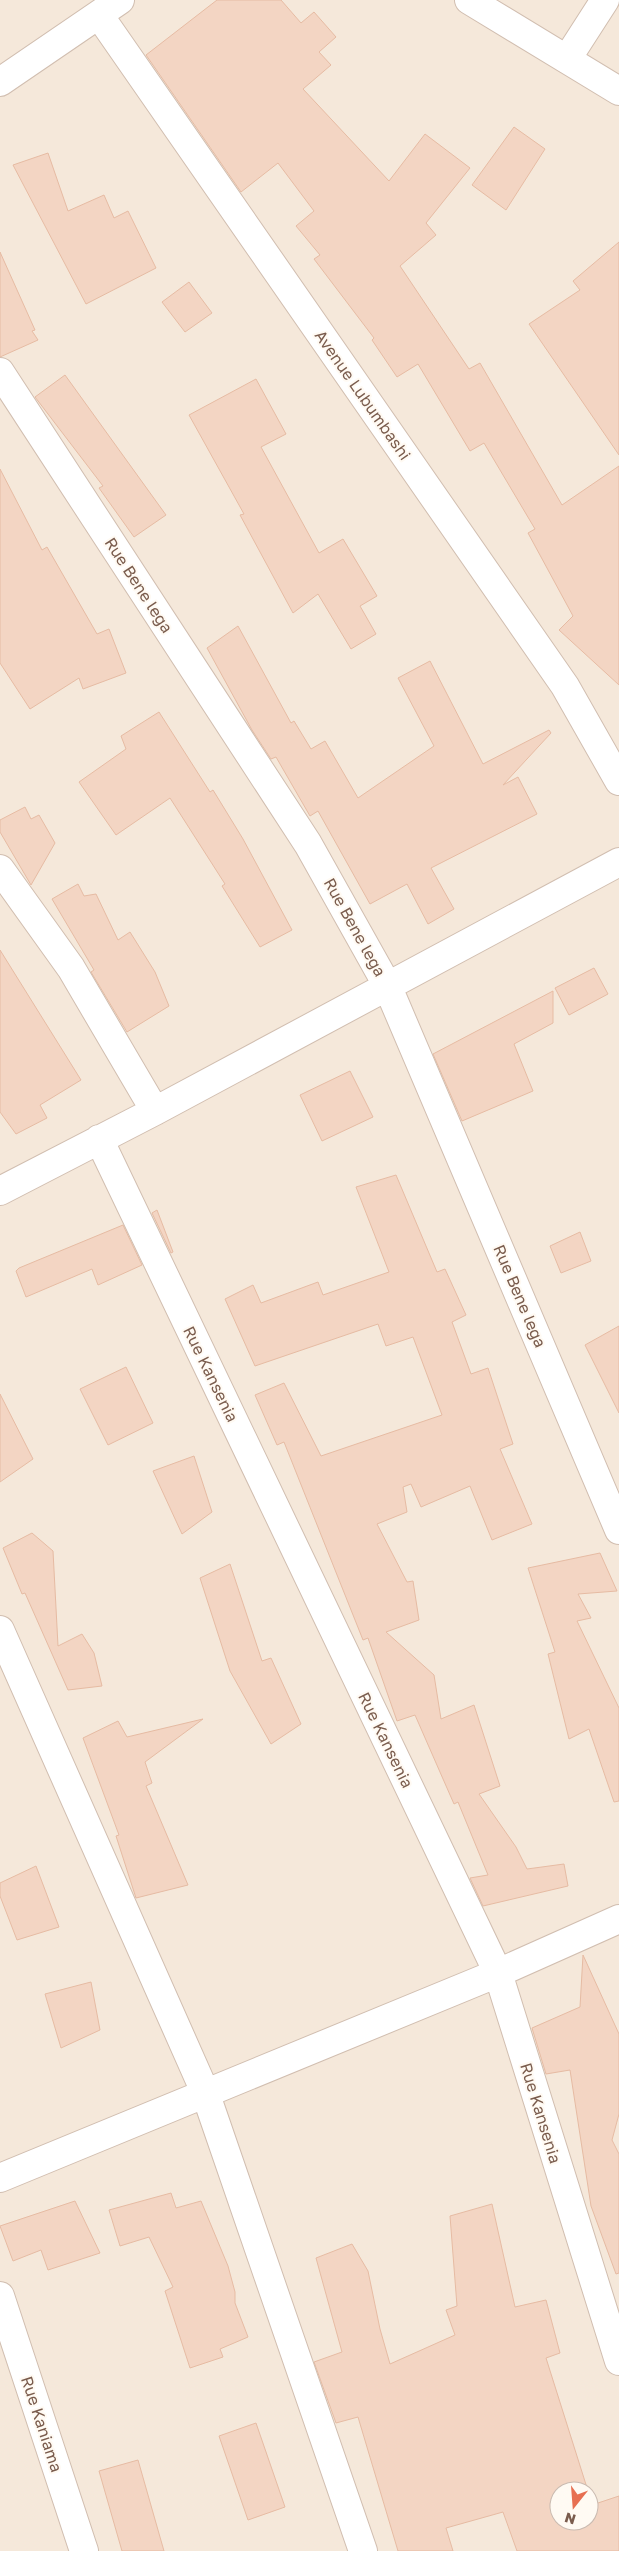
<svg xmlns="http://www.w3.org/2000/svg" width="619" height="2551" font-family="'Golos Text',sans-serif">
<rect width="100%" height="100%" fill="#fdf6ec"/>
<path fill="#f5e8da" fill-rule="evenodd" d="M 0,0 L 619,0 L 619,2551 L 0,2551 ZM 559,2491 L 589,2491 L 589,2521 L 559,2521 Z"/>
<path fill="#f3d5c3" stroke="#e6bba3" d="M 217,0 L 281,0 L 301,23 L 314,12 L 336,37 L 319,52 L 331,65 L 303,89 L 389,181 L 425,134 L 470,168 L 426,223 L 436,235 L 400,266 L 469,369 L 480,363 L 562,505 L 619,466 L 619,685 L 559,630 L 573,616 L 528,533 L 535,529 L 484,443 L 470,451 L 418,364 L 397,377 L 372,340 L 374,338 L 314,259 L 320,255 L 296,226 L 314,211 L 278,163 L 241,192 L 146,55 Z
M 514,127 L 545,149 L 506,210 L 472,185 Z
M 48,153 L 68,211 L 104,195 L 114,218 L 128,211 L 156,268 L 86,304 L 13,165 Z
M 619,242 L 619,455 L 529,324 L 580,290 L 573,281 Z
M 0,252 L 35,330 L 32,331 L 38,340 L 0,357 Z
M 189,282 L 212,313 L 185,332 L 162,302 Z
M 65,375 L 166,515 L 134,537 L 99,488 L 103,486 L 35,397 Z
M 256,379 L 286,434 L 261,447 L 319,553 L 343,539 L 377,596 L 360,606 L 376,634 L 351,649 L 318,594 L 293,613 L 240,515 L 244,514 L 189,415 Z
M 0,469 L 42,550 L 47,547 L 97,634 L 109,629 L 126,673 L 83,689 L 79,678 L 30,709 L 0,663 Z
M 238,626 L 291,723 L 294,721 L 311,749 L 325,741 L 358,798 L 434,746 L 398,678 L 430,661 L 483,764 L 549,730 L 551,733 L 503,785 L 518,777 L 537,814 L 431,868 L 454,909 L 428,924 L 407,884 L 370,904 L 318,811 L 310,816 L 276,757 L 271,759 L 252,730 L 207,648 Z
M 159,712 L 210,792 L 213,790 L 243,839 L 292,930 L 260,947 L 222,886 L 225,884 L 170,798 L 116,835 L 79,782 L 126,749 L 121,736 Z
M 25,807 L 31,819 L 39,815 L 55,843 L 31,885 L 0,832 L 0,820 Z
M 78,884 L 84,896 L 96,894 L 118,940 L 130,932 L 155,972 L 169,1006 L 127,1032 L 91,972 L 94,970 L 52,899 Z
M 0,950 L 81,1080 L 40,1105 L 47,1118 L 16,1134 L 0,1112 Z
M 594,968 L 608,994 L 569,1015 L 555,988 Z
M 553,991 L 553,1023 L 514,1044 L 533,1091 L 462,1121 L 433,1054 Z
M 350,1071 L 373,1117 L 322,1141 L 300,1095 Z
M 396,1175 L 437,1272 L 445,1269 L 466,1315 L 452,1322 L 471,1374 L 488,1368 L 513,1444 L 500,1449 L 532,1524 L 492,1540 L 470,1486 L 421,1507 L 411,1484 L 403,1487 L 407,1512 L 377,1524 L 407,1582 L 413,1581 L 419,1620 L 386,1632 L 434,1675 L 441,1719 L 474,1705 L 500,1786 L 479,1794 L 516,1847 L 527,1869 L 564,1864 L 568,1886 L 483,1906 L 470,1878 L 488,1875 L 458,1802 L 454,1804 L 415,1715 L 397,1721 L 368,1638 L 363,1640 L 284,1442 L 277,1445 L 255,1395 L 284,1383 L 321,1456 L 442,1415 L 413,1337 L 386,1346 L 378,1324 L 255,1366 L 225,1299 L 253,1285 L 261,1303 L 318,1282 L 323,1295 L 389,1272 L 356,1187 Z
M 157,1210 L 173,1252 L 171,1253 L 152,1213 Z
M 123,1225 L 142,1265 L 98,1285 L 92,1269 L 26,1297 L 16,1271 L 19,1268 Z
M 580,1232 L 591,1261 L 561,1273 L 550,1246 Z
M 619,1326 L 619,1413 L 585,1345 Z
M 126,1367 L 153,1423 L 108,1445 L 80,1389 Z
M 0,1394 L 33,1459 L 0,1482 Z
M 194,1456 L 212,1512 L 182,1534 L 153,1471 Z
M 32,1533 L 53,1551 L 58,1646 L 82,1634 L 94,1653 L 102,1686 L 68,1690 L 25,1593 L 22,1594 L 3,1548 Z
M 600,1553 L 617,1591 L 578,1594 L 591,1618 L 577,1621 L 619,1708 L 619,1801 L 614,1802 L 589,1729 L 569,1739 L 548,1654 L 555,1652 L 528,1568 Z
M 230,1564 L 262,1661 L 271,1658 L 301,1724 L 271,1744 L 230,1671 L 200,1578 Z
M 203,1719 L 145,1762 L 152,1783 L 146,1786 L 188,1885 L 136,1898 L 116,1836 L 119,1835 L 83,1738 L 118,1721 L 127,1737 Z
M 36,1866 L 59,1927 L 17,1940 L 0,1896 L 0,1883 Z
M 583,1955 L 619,2034 L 619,2114 L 612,2140 L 619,2154 L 619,2273 L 616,2274 L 591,2206 L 570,2070 L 546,2074 L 532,2028 L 580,2007 Z
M 91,1982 L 100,2030 L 61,2048 L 45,1994 Z
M 171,2193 L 176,2208 L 201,2201 L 228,2266 L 235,2292 L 235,2303 L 248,2337 L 220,2349 L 223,2357 L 190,2368 L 165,2291 L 173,2287 L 149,2237 L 120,2246 L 109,2210 Z
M 75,2201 L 100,2253 L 48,2270 L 41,2250 L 13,2261 L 0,2226 Z
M 492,2204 L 515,2307 L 546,2300 L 560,2353 L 546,2358 L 588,2491 L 559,2491 L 559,2521 L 589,2521 L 589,2495 L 592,2505 L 619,2496 L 619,2551 L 517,2551 L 503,2512 L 446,2528 L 453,2551 L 398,2551 L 358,2417 L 336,2423 L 314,2362 L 342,2352 L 316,2258 L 352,2244 L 368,2271 L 380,2329 L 390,2364 L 455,2335 L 446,2310 L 457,2306 L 450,2216 Z
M 256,2423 L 285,2507 L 248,2520 L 219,2436 Z
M 138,2460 L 164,2551 L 122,2551 L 99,2471 Z"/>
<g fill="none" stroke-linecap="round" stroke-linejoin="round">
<defs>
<path id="minor" d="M 99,15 L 565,686 L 619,781
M 567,59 L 605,0
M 0,82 L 120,0
M 0,372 L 308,844 L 387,985 L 619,1530
M 0,869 L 71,968 L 155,1111
M 99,1139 L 498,1973 L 619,2361
M 0,1191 L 155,1111 L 619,862
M 0,1630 L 205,2092 L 363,2551
M 0,2178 L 498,1973 L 619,1919
M 0,2296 L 84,2551"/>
<path id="tertiary" d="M 469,0 L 619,91"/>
</defs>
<use href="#minor" stroke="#d1beb0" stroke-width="30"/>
<use href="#tertiary" stroke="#d1beb0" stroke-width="30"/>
<use href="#minor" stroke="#fff" stroke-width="28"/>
<use href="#tertiary" stroke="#fff" stroke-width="28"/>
</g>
<g text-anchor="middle" stroke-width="4" stroke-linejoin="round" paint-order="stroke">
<g font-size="16" fill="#7a5c4d" stroke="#fffaf3">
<text transform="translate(363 395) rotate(55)" y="6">Avenue Lubumbashi</text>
<text transform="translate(139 585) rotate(57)" y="6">Rue Bene lega</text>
<text transform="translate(355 927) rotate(61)" y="6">Rue Bene lega</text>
<text transform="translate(520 1296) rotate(67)" y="6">Rue Bene lega</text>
<text transform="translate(211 1374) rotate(64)" y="6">Rue Kansenia</text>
<text transform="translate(386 1740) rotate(64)" y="6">Rue Kansenia</text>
<text transform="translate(541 2113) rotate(73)" y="6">Rue Kansenia</text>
<text transform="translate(42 2424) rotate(72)" y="6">Rue Kaniama</text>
</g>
</g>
<g transform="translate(574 2506) rotate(197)"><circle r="24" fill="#fffaf3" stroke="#cabbb1"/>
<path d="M0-4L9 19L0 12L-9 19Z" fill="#e76f51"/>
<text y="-8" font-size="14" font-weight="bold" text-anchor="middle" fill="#7a5c4d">N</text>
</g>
</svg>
